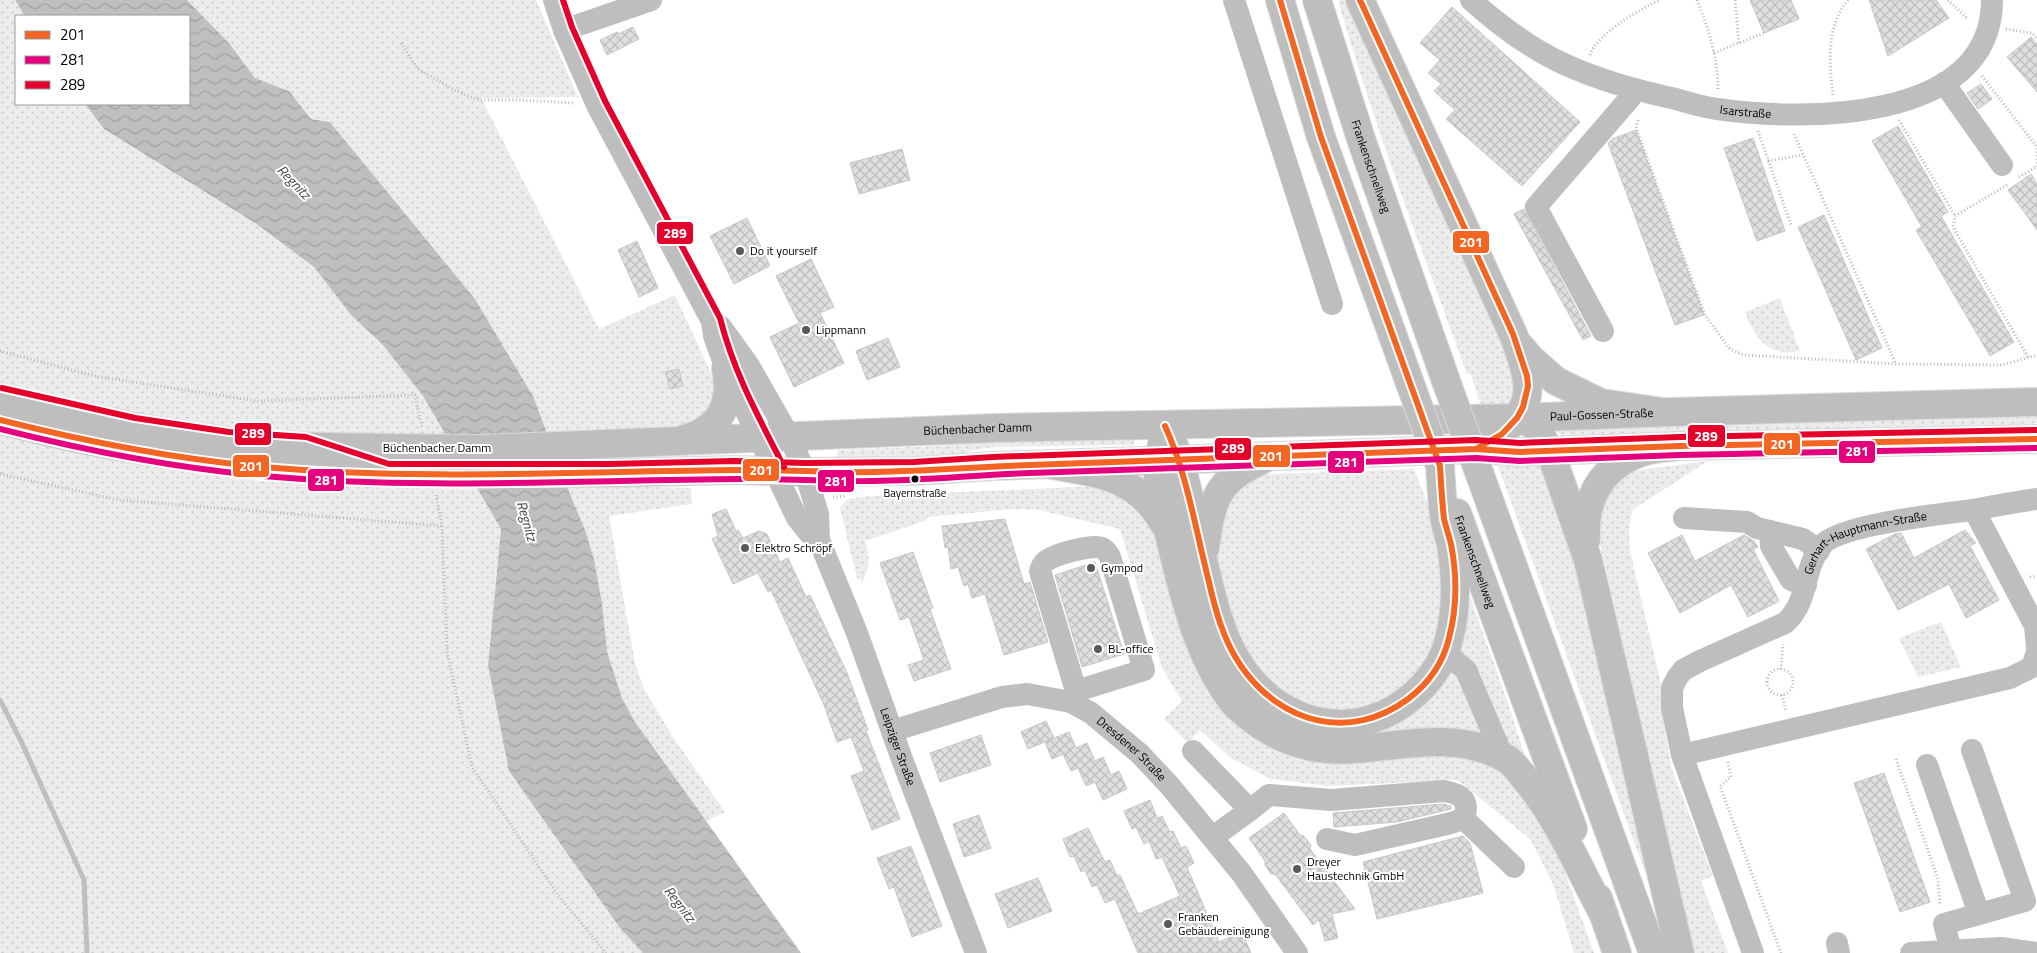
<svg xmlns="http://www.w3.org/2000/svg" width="2037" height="953" font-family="'Titillium Web',sans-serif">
<defs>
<pattern id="green-dots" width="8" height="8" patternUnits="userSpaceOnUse" patternTransform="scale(1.25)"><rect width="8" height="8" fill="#ececec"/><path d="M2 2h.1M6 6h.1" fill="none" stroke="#c9c9c9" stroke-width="1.8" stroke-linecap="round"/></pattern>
<pattern id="water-waves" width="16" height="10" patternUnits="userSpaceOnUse" patternTransform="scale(1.25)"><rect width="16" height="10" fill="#bfbfbf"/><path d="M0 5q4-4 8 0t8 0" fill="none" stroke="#a2a2a2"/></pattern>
<pattern id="building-cross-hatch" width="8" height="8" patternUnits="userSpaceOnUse" patternTransform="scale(1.25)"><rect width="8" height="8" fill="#dfdfdf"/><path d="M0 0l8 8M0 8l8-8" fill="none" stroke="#bebebe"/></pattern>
</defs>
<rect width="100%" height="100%" fill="#fff"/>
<path fill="url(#green-dots)" d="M 0,0 L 15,0 L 25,16 L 16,16 L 16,104 L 85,104 L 104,129 L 255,223 L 314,267 L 351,315 L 383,345 L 423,396 L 501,529 L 488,665 L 620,928 L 643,953 L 0,953 Z
M 187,0 L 536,0 L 578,97 L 481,98 L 599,329 L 675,295 L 715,382 L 716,393 L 707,412 L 687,428 L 604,432 L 605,486 L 691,488 L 692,504 L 609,516 L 635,663 L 645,691 L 671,734 L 725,812 L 705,822 L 635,722 L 622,698 L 606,652 L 602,603 L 594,559 L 585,530 L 570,494 L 533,396 L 475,299 L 330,122 L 311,119 L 289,91 L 255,78 L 229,43 Z
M 1338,0 L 1351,0 L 1517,375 L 1510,408 L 1482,409 L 1470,373 L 1467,374 C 1422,250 1374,127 1338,0 Z
M 1780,298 L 1800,351 C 1768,357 1755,339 1745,312 Z
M 2037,416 L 2037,423 L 2007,426 L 1561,436 L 1555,428 L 1871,419 L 1910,420 Z
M 1003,439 L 1134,439 L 1134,445 L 996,447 L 978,449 L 949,457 L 837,459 L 837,450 L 939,446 Z
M 1708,461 L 1632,510 L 1629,529 L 1630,551 L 1663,693 L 1663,719 L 1672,770 L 1713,876 L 1701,881 L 1728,953 L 1690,953 L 1672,862 L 1597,530 L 1598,517 L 1612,486 L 1632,471 Z
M 1547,465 L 1562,507 L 1653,870 L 1645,872 L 1498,466 Z
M 1414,469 L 1426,500 L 1433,499 L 1444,547 L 1438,650 L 1387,704 L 1324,714 L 1259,678 L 1233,623 L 1215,549 L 1218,508 L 1253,475 Z
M 1100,486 L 1109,487 L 1151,518 L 1245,725 L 1460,751 L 1508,773 L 1552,836 L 1594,953 L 1574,953 L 1553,884 L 1530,839 L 1458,780 L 1328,786 L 1271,779 L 1231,758 L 1200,730 L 1188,743 L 1164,719 L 1182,701 L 1162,668 L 1120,529 L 1039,510 L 1013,509 L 928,517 L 925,521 L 865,541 C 870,557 870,566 863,581 L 857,578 L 840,508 L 847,499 L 870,496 Z
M 1467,588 L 1509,706 L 1526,760 L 1507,749 L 1455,646 Z
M 1941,622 L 1961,667 L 1918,677 L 1899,638 Z
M 1447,666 L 1459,671 L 1491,736 L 1390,737 L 1322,732 Z"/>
<path fill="url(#water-waves)" d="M 15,0 L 187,0 L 229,43 L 255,78 L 289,91 L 311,119 L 330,122 L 475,299 L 533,396 L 570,494 L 585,530 L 594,559 L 602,603 L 607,652 L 622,698 L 635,722 L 801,953 L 643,953 L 620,928 L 509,771 L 488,665 L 501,529 L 423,396 L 383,345 L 351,315 L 314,267 L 255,223 L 104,129 L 85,104 L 189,104 L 189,16 L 25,16 Z"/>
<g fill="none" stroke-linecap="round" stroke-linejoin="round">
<path stroke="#bfbfbf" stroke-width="5" d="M 0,700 L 21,741 L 84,880 L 87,953"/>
</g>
<path fill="url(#building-cross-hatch)" stroke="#c7c7c7" d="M 1750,0 L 1791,0 L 1799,19 L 1764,33 Z
M 1869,0 L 1936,0 L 1949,18 L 1888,56 Z
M 1452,7 L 1580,122 L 1522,186 L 1446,119 L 1455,110 L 1434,91 L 1441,84 L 1428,73 L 1440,60 L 1420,43 Z
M 633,27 L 639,39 L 607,55 L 600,40 L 617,32 L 618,34 Z
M 2031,37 L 2037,44 L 2037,92 L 2007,57 Z
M 1981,84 L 1992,99 L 1978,109 L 1967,93 Z
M 1898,126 L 1948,212 L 1941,216 L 2014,342 L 1990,356 L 1916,230 L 1922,227 L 1872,141 Z
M 1636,130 L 1704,315 L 1675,325 L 1608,143 L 1612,139 Z
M 1753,138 L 1785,231 L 1757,241 L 1724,148 Z
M 902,149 L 910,180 L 859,194 L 850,163 Z
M 2031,174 L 2037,184 L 2037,230 L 2008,190 Z
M 1524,209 L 1591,336 L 1583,340 L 1514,214 Z
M 1824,215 L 1882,348 L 1856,360 L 1798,227 Z
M 747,218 L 770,266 L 734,284 L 710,236 Z
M 637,241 L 658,288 L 639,297 L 618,250 Z
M 811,259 L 834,307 L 820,313 L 844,363 L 794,387 L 770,337 L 799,323 L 776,276 Z
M 888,338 L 900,367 L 867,380 L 856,351 Z
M 679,369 L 683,386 L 670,389 L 665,372 Z
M 726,509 L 736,531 L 738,530 L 743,538 L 759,531 L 767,534 L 780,562 L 788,558 L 806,597 L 810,595 L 847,673 L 868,730 L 866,731 L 900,819 L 872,830 L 851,776 L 864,771 L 851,737 L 837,742 L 824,705 L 771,590 L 768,592 L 758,573 L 733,584 L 712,539 L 718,536 L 712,514 Z
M 1005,519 L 1024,584 L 1030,582 L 1048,642 L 1004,655 L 985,594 L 972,598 L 968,584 L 964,586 L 958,567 L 951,569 L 948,547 L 945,548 L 942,526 Z
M 1965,530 L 1976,543 L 1970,546 L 1999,600 L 1966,618 L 1949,584 L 1898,610 L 1866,549 L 1895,534 L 1901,533 L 1914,558 Z
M 1682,535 L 1695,561 L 1744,535 L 1754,541 L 1758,547 L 1753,549 L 1779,601 L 1748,617 L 1731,585 L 1680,613 L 1648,553 Z
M 913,552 L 933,608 L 930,609 L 951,669 L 914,681 L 908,665 L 924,660 L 909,617 L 900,620 L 880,563 Z
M 1095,562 L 1124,654 L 1082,667 L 1055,575 Z
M 1046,721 L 1054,738 L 1028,749 L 1021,732 Z
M 1069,732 L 1076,748 L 1087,743 L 1095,761 L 1103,757 L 1111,775 L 1119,771 L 1127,789 L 1103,800 L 1095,782 L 1086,786 L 1078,768 L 1071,771 L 1063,754 L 1052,759 L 1045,742 Z
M 981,735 L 991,765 L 940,782 L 930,753 Z
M 1884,773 L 1930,902 L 1900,912 L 1854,783 Z
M 1150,800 L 1157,818 L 1162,816 L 1170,832 L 1173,831 L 1181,848 L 1186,846 L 1194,863 L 1187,867 L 1219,942 L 1242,932 L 1251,953 L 1138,953 L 1115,899 L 1105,903 L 1097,885 L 1092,887 L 1085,870 L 1081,872 L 1074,856 L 1070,857 L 1063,839 L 1088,828 L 1105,862 L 1110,860 L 1117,876 L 1120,875 L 1138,914 L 1180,896 L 1162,857 L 1156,859 L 1149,841 L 1144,844 L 1136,827 L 1132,829 L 1124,811 Z
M 1443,804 L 1451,806 L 1451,809 L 1397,822 L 1334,827 L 1333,813 Z
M 1284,813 L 1300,835 L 1304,836 L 1311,845 L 1310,849 L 1355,909 L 1332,914 L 1338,938 L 1325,941 L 1319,920 L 1313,925 L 1275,874 L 1271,874 L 1265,865 L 1265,861 L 1249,838 Z
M 979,815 L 991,848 L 964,857 L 953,824 Z
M 1463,836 L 1470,843 L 1483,893 L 1377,919 L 1363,862 Z
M 911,846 L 942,926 L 912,937 L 894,887 L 889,889 L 877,858 Z
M 1038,878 L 1052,911 L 1008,928 L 995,894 Z"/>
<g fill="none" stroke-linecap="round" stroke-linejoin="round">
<defs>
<g id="major">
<path d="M 0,397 C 75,416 151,432 228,441 C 280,447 334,447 387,448"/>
<path d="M 0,420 C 127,455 257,468 388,473"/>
<path d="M 684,439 C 720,430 733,403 726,369"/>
<path id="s5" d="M 604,444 L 996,428 L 1517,418 L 1672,412 L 2037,402"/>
<path d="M 605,473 L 734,470 L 805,472 L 914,471 L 993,466 L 1476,449 L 1520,452 L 1680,446 L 2037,439"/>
</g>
<g id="highway">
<path d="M 1280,0 L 1321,137 L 1407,375"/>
<path id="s6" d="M 1317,0 L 1361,139 L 1446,381"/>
<path d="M 1360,0 L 1513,334 C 1518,347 1523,361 1526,375 C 1535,411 1505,434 1476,449"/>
<path d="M 1520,346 L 1531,359 L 1556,381 L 1601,403 L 1663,412"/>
<path d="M 1522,418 L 1536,427 L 1550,451 L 1588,560 L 1680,953"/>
<path d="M 1165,426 L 1159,461 L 1158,479 C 1162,509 1170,538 1177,567 C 1189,615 1203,663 1233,702 C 1237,707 1243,711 1247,715 C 1278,741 1316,753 1356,749 C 1408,745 1458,731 1507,759 C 1513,763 1518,770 1522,775 C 1557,815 1579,869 1604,915"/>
<path d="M 1165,426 C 1170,437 1176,449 1180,461 C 1190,496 1196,532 1205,568 C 1213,601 1221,638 1241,667 C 1282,728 1360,745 1416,693 C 1432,678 1444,660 1449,639 C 1457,609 1456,575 1451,545 C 1449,535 1445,525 1444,515 C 1442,499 1441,483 1440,466"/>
<path d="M 1047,464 C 1096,473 1136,475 1163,522"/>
<path d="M 1488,497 L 1653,953"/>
<path id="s7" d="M 1457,513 L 1573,829"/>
<path d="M 1586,539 C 1584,498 1602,466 1642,452 C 1653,448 1668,448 1680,446"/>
<path d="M 1205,548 C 1213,492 1218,480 1270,456"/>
<path d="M 1598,898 L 1617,953"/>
</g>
</defs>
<use href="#major" stroke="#dbdbdb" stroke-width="30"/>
<use href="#highway" stroke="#dbdbdb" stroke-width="30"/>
<path stroke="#b9b9b9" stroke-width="3" stroke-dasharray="1 2.5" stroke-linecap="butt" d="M 1697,0 C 1709,30 1718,58 1718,91
M 1735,0 L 1739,44
M 1948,0 L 1968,19
M 2006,29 L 2032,33 L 2037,39
M 401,43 L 418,69 L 456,91 L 479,100 L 519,100 L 574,103
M 1714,53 L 1764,33
M 1590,55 C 1597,34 1640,9 1660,0
M 1982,76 L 2037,147 L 2037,168
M 1833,95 C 1829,62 1826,27 1848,0
M 1638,120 L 1636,128 L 1705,315 L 1730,349 L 1744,355 L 1896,364 L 2002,365 L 2037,355
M 1899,120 L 1955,216
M 1758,131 L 1791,225
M 1794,134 L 1896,364
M 1768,161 L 1803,155
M 2019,177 L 2036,167
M 2007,185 L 1955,216 L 1953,227 L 2028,357
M 0,351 L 94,376 L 257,401 L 415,395 L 422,428
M 0,474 L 119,500 L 442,526
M 436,495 L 442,526 L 447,651 L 472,767 L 558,895 L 606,953
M 833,497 L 846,496
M 2030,577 L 2037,576
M1767 682a13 13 0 1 1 26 0a13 13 0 1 1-26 0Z
M 1781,669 L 1783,644
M 1782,695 L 1786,712
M 1896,759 L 1938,879 L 1940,906
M 1728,762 L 1731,777 L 1720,786 L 1781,953"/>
<g stroke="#bebebe" stroke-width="22">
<path d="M 554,0 L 564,30 L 597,105 L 712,321 L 714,336 L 726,369 L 797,518 L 809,533 L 819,540"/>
<path d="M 1234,0 L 1332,304"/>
<path id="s1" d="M 1471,0 C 1500,26 1529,48 1564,64 C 1599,80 1638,91 1676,99 C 1689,103 1703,107 1717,109 C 1801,121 1992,124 1992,0"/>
<path d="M 564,30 L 651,0"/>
<path d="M 1944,83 L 2002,165"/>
<path id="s2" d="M 712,321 L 721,327 L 729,338 L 749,366 L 789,436 L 805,472 L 818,514 L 819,540 L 857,633 L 903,762 L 976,953"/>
<path d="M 1603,331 L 1536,207 L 1630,98 L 1634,89"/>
<path d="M 1974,510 L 2035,626 L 2037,648"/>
<path d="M 1684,518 L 1747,522 L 1757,528 L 1803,539 L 1819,551"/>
<path d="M 1770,531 L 1771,546 L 1791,580 L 1806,585"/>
<path d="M 1444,652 L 1466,670 L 1503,757"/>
<path d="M 1071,702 L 1076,691 L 1144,670 L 1110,557 C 1108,553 1106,550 1102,548 C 1092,544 1050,555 1044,563 C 1042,565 1041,568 1040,571 L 1076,691"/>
<path id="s3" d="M 892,731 L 1002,697 L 1027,694 L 1071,702 L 1091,713 L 1140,754 L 1170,786 L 1242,874 L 1297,953"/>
<path d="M 1193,751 L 1250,810 L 1213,837"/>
<path d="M 1682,755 L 2010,678 L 2032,667 L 2037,652"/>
<path d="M 1927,765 L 1979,914"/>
<path d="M 1250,810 L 1269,795 L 1331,800 L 1444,791 C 1462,794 1470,800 1464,819 L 1447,824 L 1355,845 L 1327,839"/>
<path d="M 1464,819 L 1514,867"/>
<path d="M 1837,943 L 1839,953"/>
<path d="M 1951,950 L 1944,924 L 2025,901 L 1972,750"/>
<path id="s4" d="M 1753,953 L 1682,755 L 1672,708 L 1672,688 L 1677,678 L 1683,670 L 1700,661 L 1785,623 C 1810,601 1802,569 1822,545 C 1841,524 1943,514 1973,510 C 1994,506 2016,502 2037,499"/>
<path d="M 1911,953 L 2001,948 L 2036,953"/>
</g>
<use href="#major" stroke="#bebebe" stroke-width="28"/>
<use href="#highway" stroke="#bebebe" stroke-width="28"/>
<defs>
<path id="major-bridge" d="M 387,448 L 481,449 L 604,444
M 388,473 L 605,473"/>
<path id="highway-bridge" d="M 1407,375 L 1440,466
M 1446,381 L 1488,497"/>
</defs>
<use href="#major-bridge" stroke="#dbdbdb" stroke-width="30" stroke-linecap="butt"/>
<use href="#highway-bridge" stroke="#dbdbdb" stroke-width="30" stroke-linecap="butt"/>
<use href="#major-bridge" stroke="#bebebe" stroke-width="28"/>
<use href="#highway-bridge" stroke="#bebebe" stroke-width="28"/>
<defs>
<path id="bus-1" d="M 1360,0 L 1513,334 L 1527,376 L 1528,386 L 1523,407 L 1517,418 L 1502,434 L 1476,449 L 1452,450
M 0,420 C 87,442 174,459 263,467 C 422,481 581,471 740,470 C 784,469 829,473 874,472 C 926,471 978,467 1030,465 C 1178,459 1327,454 1476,449 L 1520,452 L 1680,446 L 2037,439
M 1165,426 C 1187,474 1195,527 1208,578 C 1215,609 1223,640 1241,666 C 1281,724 1350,742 1408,699 C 1428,684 1443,663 1449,638 C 1457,608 1457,575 1451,544 C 1449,536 1446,527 1444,519 C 1442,501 1441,484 1440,466 L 1321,137 L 1280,0"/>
<path id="bus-2" d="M 0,429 C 87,451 174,468 263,476 C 422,490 581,480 740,479 C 784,478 829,482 873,481 C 926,480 977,475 1030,473 C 1178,468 1327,463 1476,458 L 1520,461 L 1680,455 L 2037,448"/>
<path id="bus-3" d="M 563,0 L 572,27 L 605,101 L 720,318 C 734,373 758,416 784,467
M 2,388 L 135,418 L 229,432 L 306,437 L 389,464 L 610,464 L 734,461 L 805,463 L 914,462 L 993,457 L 1476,440 L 1520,443 L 1680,437 L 2037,430"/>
</defs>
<use href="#bus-1" stroke="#fff" stroke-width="10"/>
<use href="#bus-2" stroke="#fff" stroke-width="10"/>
<use href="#bus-3" stroke="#fff" stroke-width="10"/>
<use href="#bus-1" stroke="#f26522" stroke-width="6"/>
<use href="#bus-2" stroke="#e5007d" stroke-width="6"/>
<use href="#bus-3" stroke="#e4002b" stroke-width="6"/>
</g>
<g fill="#595959" stroke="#fff" stroke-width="2">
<circle cx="740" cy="251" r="5"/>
<circle cx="806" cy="330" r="5"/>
<circle cx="745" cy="548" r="5"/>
<circle cx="1091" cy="568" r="5"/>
<circle cx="1098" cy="649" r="5"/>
<circle cx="1297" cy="869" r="5"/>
<circle cx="1168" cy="924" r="5"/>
</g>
<circle fill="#000" stroke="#fff" stroke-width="2" cx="915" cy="479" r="4.5"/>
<g text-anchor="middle" stroke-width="4" stroke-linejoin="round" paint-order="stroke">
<g font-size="11" fill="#000" stroke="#fff">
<text x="915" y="497">Bayernstraße</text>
</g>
<g font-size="12" fill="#000" stroke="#fff">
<text dy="4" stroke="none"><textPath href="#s1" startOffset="302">Isarstraße</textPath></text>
<text dy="4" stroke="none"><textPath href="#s6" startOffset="175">Frankenschnellweg</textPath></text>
<text dy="4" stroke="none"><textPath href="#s5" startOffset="998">Paul-Gossen-Straße</textPath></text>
<text dy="4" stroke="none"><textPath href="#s5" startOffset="374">Büchenbacher Damm</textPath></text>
<text x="437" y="452">Büchenbacher Damm</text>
<text dy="4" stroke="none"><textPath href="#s4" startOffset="538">Gerhart-Hauptmann-Straße</textPath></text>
<text dy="4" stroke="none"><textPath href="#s7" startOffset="52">Frankenschnellweg</textPath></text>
<text dy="4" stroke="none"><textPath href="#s2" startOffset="470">Leipziger Straße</textPath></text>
<text dy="4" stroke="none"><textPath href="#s3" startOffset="262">Dresdener Straße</textPath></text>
</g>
<g font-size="12" fill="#000" stroke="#fff" text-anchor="start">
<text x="750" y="255">Do it yourself</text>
<text x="816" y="334">Lippmann</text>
<text x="755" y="552">Elektro Schröpf</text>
<text x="1101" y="572">Gympod</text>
<text x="1108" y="653">BL-office</text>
<text x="1307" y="866">Dreyer<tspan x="1307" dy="14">Haustechnik GmbH</tspan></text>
<text x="1178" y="921">Franken<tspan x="1178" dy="14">Gebäudereinigung</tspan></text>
</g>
<g font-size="14" font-style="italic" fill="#444" stroke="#fff">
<text transform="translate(294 182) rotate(46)" y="5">Regnitz</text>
<text transform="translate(527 521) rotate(74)" y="5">Regnitz</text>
<text transform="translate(680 904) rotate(52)" y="5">Regnitz</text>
</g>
</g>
<g stroke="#fff" stroke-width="2">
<rect x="656" y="221" width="38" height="24" rx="5" fill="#e4002b"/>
<rect x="1452" y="230" width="38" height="24" rx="5" fill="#f26522"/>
<rect x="234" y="422" width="38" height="24" rx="5" fill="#e4002b"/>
<rect x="1687" y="424" width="39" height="24" rx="5" fill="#e4002b"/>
<rect x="1763" y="432" width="38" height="24" rx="5" fill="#f26522"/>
<rect x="1214" y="437" width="38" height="24" rx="5" fill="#e4002b"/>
<rect x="1838" y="440" width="38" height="24" rx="5" fill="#e5007d"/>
<rect x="1252" y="444" width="39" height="24" rx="5" fill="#f26522"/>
<rect x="1327" y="450" width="38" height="24" rx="5" fill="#e5007d"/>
<rect x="232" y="454" width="38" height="24" rx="5" fill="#f26522"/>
<rect x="742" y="458" width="38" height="24" rx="5" fill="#f26522"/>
<rect x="307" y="468" width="38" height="24" rx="5" fill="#e5007d"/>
<rect x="817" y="469" width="38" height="24" rx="5" fill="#e5007d"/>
</g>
<g font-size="14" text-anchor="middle" font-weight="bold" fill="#fff">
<text x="675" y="238">289</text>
<text x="1471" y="247">201</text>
<text x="253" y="438">289</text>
<text x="1706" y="441">289</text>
<text x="1782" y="449">201</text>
<text x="1233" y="453">289</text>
<text x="1857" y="456">281</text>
<text x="1271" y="461">201</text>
<text x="1346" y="467">281</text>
<text x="251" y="471">201</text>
<text x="761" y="475">201</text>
<text x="326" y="485">281</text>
<text x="836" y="486">281</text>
</g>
<rect x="15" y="15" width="175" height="90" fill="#ffffff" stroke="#999999"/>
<rect x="25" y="31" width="25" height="8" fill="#f26522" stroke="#999999"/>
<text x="60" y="40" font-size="15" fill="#000000">201</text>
<rect x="25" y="56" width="25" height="8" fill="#e5007d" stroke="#999999"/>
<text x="60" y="65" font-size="15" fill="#000000">281</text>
<rect x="25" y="81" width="25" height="8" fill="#e4002b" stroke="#999999"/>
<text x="60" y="90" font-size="15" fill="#000000">289</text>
</svg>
